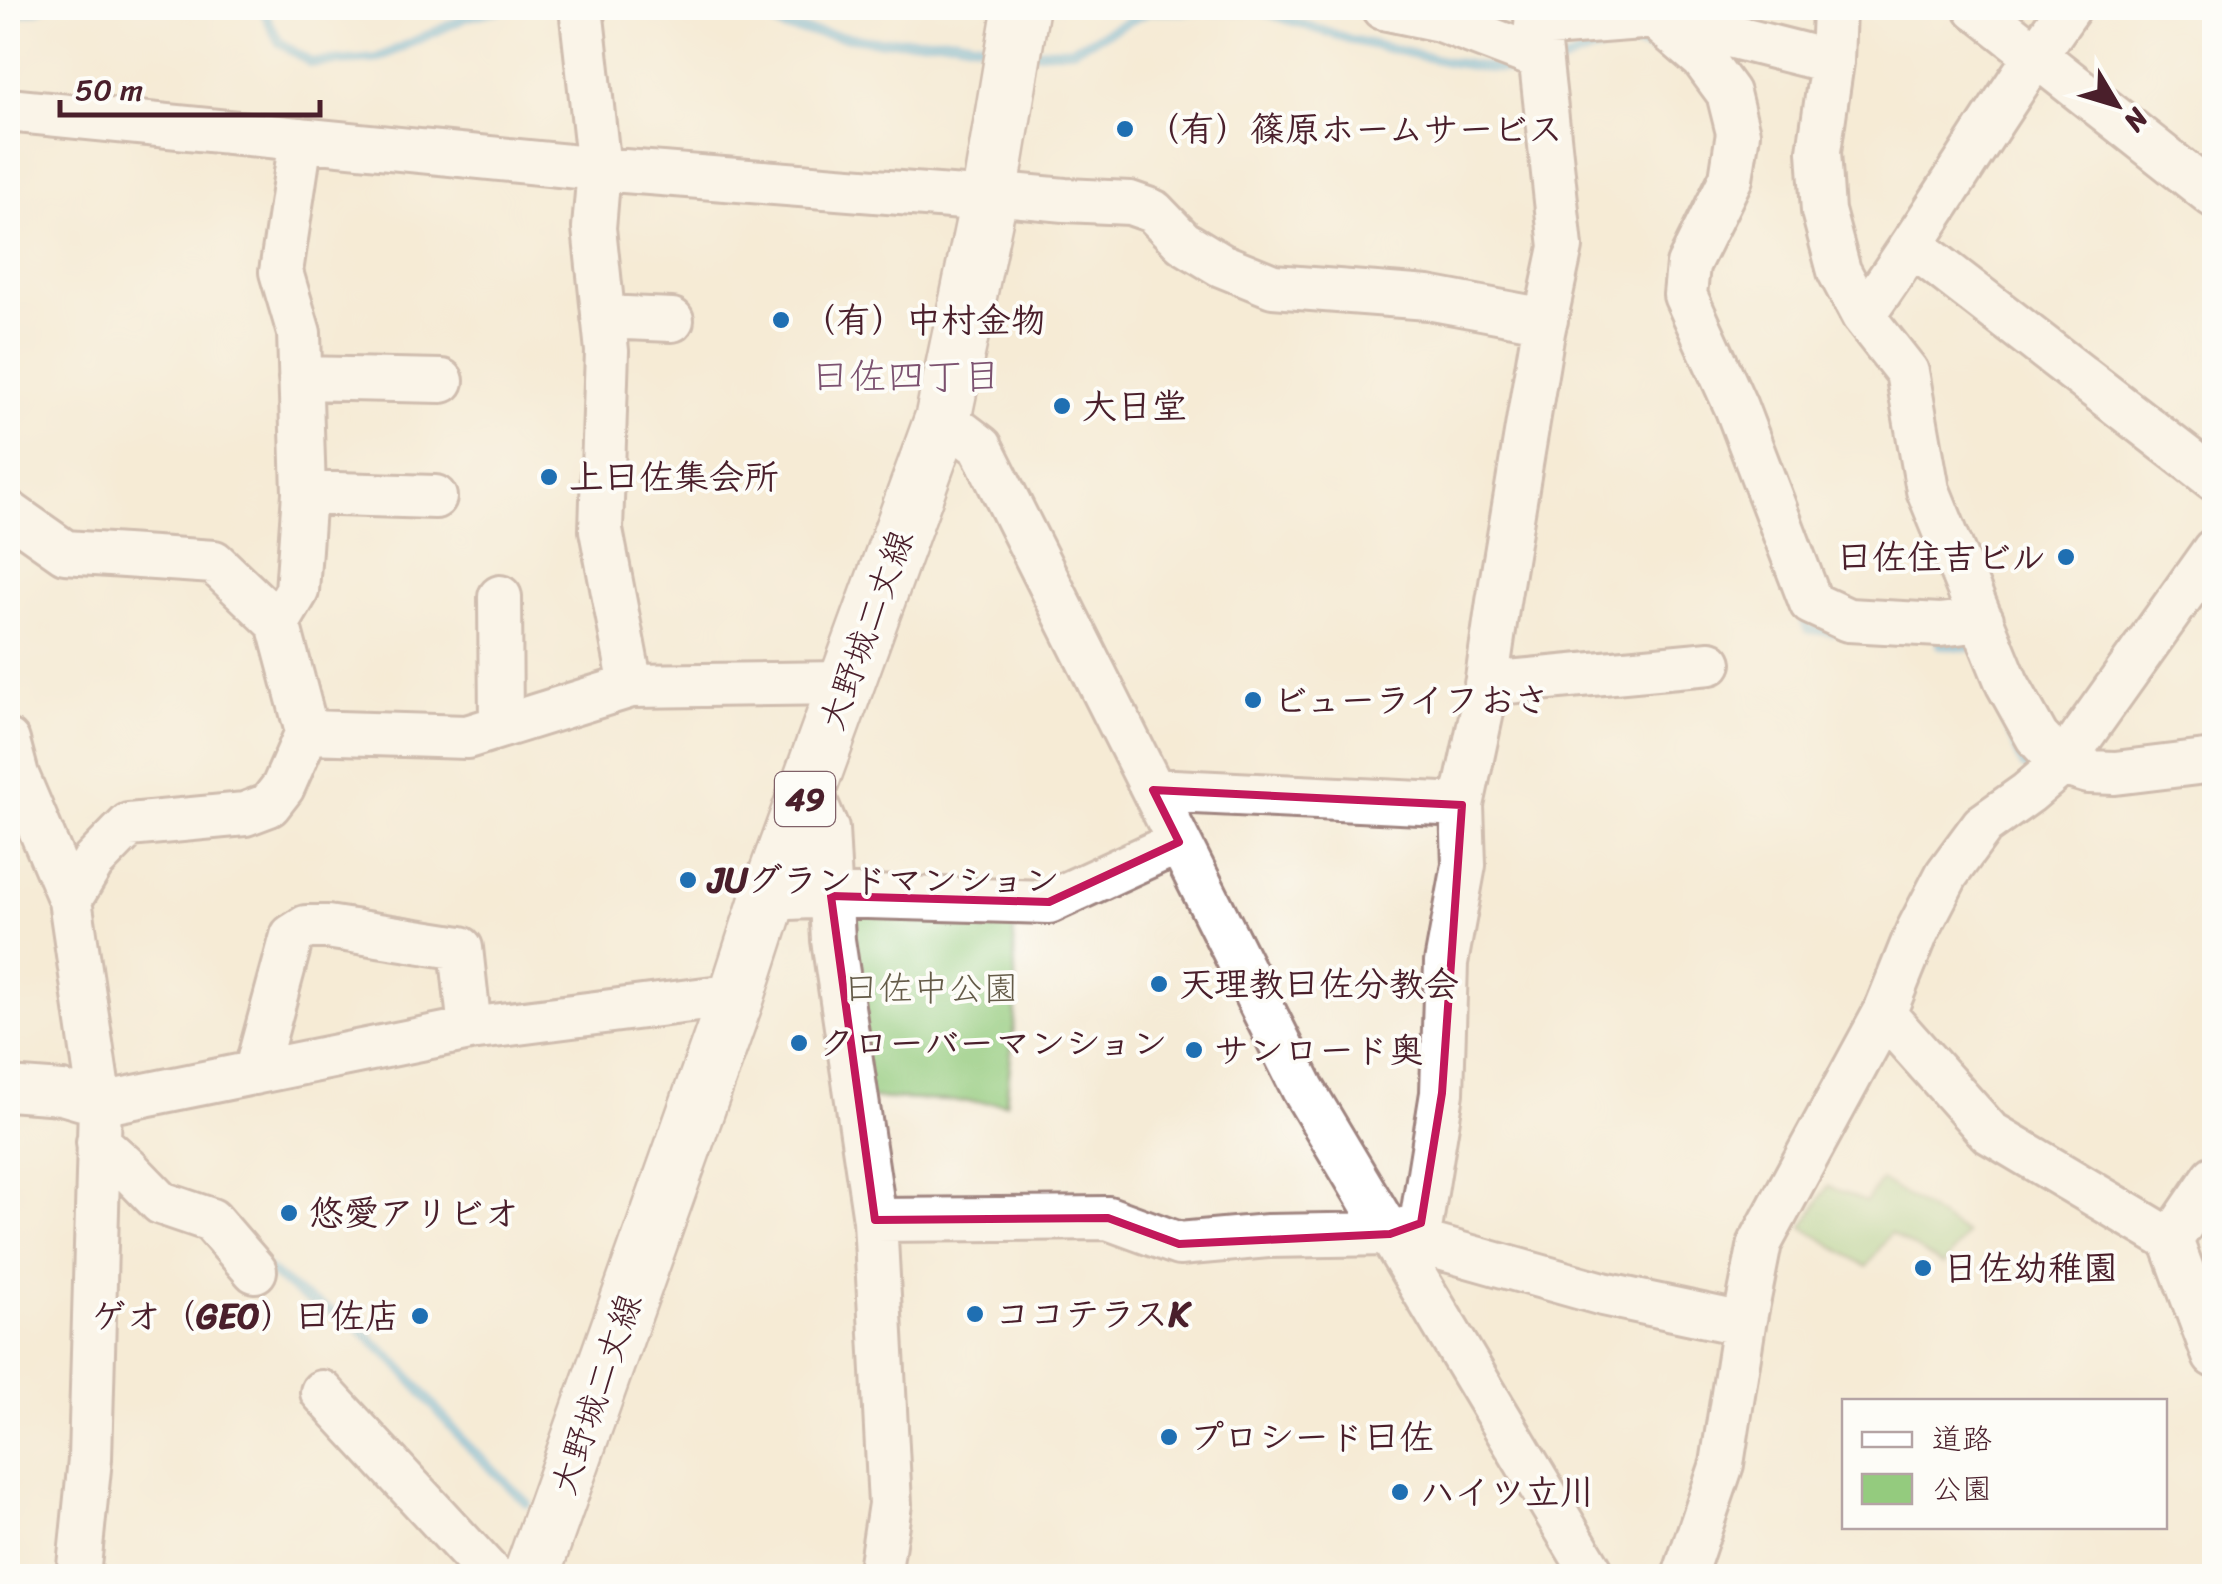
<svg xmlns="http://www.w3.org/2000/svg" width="2222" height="1584" font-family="Sriracha,'Klee One',sans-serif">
<rect width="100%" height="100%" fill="#fdfcf7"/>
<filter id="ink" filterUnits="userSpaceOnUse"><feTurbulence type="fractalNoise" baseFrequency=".01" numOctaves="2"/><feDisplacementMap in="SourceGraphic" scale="20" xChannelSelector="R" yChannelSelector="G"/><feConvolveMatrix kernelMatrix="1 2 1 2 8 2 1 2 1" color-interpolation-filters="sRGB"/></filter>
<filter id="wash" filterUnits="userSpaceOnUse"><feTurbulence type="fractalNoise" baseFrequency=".0048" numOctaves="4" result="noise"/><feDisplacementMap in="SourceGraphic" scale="40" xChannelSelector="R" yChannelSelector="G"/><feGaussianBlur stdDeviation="2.25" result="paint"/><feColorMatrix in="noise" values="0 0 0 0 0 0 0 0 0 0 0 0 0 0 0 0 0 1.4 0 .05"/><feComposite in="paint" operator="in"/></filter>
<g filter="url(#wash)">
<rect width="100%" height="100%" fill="#f5ebd6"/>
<path fill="#94cb7e" stroke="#6f7554" stroke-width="2.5" d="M 831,896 L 1013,912 L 1016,1007 L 1006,1103 L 866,1098 Z
M 1881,1180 L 1966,1234 L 1944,1265 L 1890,1233 L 1867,1267 L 1803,1227 L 1828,1186 L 1866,1202 Z"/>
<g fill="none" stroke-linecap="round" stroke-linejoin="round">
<path stroke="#59a9d3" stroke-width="10" d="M 8,8 L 21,13 L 42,8
M 262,8 L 279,42 L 311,63 L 376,59 L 467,17 L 506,8
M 753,8 L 784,28 L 877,41 L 954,39 L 997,47
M 1029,52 L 1072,49 L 1150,11 L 1261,11 L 1352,40 L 1445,61 L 1487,68 L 1520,70
M 1551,67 C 1590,50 1634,31 1671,59
M 1801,613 L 1808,629 L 1834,632
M 1940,644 L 1969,647
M 2003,716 L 2024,765 L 2037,772
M 267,1269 L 302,1296 L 352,1322 L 400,1366 L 465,1443 L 527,1503"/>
</g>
</g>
<g filter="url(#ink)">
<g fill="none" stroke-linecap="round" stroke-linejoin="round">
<defs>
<path id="minor" d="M 581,8 L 599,169 L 594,228 L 607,351 L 601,530 L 631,686
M 1383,8 L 1440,20 L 1540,58
M 1834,8 L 1832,62 L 1819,151 L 1823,211 L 1839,271 L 1863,316 L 1907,372 L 1928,490 L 2007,683 L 2037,737 L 2062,764 L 2089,772 L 2115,773 L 2214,761
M 1976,8 L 2214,196
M 1654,17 L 1703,59 L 1728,93 L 1738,133 L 1731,178 L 1688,265 L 1685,295 L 1736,407 L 1811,603 L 1848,620 L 1940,625 L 1982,620
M 1536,26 L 1654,17 L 1832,62
M 8,110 L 599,169 L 988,200
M 990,193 L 1065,200 L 1130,203 L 1153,211 L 1183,242 L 1221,265 L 1273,286 L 1428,298 L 1546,320
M 1913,246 L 2214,479
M 1863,316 C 1935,216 1997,108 2069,8
M 603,317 L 672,320
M 300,378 L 442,381
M 943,418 L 981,447 L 1303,1089 L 1594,1576
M 304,493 L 435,497
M 8,512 L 65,552 L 214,562 L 278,623 L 307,732 L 283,787 L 269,805 L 245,814 L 129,825 L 93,862 L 70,900
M 500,597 L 501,726
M 278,623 L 297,591 L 304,493 L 299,333 L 281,272 L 301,139
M 1486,684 L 1710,663
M 307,732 L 467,737 L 631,686 L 845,683
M 8,741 L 17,775 L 70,900 L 100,1104 L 90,1459 L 78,1576
M 809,787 L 827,829 L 833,940 L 875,1220 L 890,1504 L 879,1576
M 1153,790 L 1462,805
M 768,899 L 831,896 L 1049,902 L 1179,842
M 255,1073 L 292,936 L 306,927 L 327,927 L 461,948 L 470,1029
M 8,1089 L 62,1093 L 100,1104 L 470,1029 L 737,995
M 98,1142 L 127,1168 L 161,1203 L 211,1220 L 255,1271
M 2214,1177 L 2171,1240 L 2214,1356
M 875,1220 L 1108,1218 L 1179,1244 L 1268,1236 L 1390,1234 L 1603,1294 L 1744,1324
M 1390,1234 L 1421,1223 L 1442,1093 L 1446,963 L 1464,865 L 1462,805 L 1483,707 L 1498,602 L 1543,332 L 1561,247 L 1535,8
M 2171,1240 L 1989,1132 L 1884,1014 L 1917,932 L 1947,874 L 1983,825 L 2028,793 L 2062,764 L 2214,550
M 322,1392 L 492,1576
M 1684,1576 L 1722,1464 L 1744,1324 L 1760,1243 L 1884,1014"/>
<path id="major" d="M 531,1576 L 737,995 L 768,899 L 943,418 L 990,193 L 1021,8"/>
</defs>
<use href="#minor" stroke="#a08580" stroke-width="48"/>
<use href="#major" stroke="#a08580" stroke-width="60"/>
<use href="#minor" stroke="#fff" stroke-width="42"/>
<use href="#major" stroke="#fff" stroke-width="55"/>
</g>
</g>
<path d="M0 0H2222V1584H0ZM 1153,790 L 1462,805 L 1442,1093 L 1421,1223 L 1390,1234 L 1179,1244 L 1108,1218 L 875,1220 L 831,896 L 1049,902 L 1179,842 Z" fill="#f5ebd6" fill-opacity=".55" fill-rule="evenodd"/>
<path fill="none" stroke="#c2185b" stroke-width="8" stroke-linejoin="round" d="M 1153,790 L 1462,805 L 1442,1093 L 1421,1223 L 1390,1234 L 1179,1244 L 1108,1218 L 875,1220 L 831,896 L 1049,902 L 1179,842 Z"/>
<g fill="#1f6fb2" stroke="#fdfcf7" stroke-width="4">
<circle cx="1125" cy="129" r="10"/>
<circle cx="781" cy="320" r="10"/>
<circle cx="1062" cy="406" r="10"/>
<circle cx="549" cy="477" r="10"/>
<circle cx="2066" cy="557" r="10"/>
<circle cx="1253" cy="700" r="10"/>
<circle cx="688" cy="880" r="10"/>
<circle cx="1159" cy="984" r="10"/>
<circle cx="799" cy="1043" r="10"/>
<circle cx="1194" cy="1050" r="10"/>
<circle cx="289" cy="1213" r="10"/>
<circle cx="1923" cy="1268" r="10"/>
<circle cx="975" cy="1314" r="10"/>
<circle cx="420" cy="1316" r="10"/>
<circle cx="1169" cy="1437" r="10"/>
<circle cx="1400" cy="1492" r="10"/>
</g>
<g text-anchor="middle" stroke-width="8" stroke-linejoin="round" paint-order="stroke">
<rect fill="#fdfcf7" stroke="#806168" stroke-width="2.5" x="775" y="772" width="60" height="54" rx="8"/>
<g font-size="32" font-weight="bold" fill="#4a1f2b">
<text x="805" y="810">49</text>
</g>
<g font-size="35" font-weight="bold" fill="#4a1f2b" stroke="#fdfcf7" text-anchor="start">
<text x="1145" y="141">（有）篠原ホームサービス</text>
<text x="801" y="332">（有）中村金物</text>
<text x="1082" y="418">大日堂</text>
<text x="569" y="489">上曰佐集会所</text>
<text x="2046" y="569" text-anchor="end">曰佐住吉ビル</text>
<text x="1273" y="712">ビューライフおさ</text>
<text x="708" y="892">JUグランドマンション</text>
<text x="1179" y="996">天理教曰佐分教会</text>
<text x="819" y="1055">クローバーマンション</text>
<text x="1214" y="1062">サンロード奥</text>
<text x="309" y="1225">悠愛アリビオ</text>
<text x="1943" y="1280">日佐幼稚園</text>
<text x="995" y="1326">ココテラスK</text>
<text x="400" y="1328" text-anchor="end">ゲオ（GEO）曰佐店</text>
<text x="1189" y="1449">プロシード曰佐</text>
<text x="1420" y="1504">ハイツ立川</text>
</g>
<g font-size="35" fill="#4a1f2b" stroke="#fdfcf7">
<text transform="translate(866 630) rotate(-70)" y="12">大野城二丈線</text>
<text transform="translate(596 1394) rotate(-71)" y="12">大野城二丈線</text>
</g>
<g font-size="35" fill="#645b48" stroke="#fdfcf7">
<text x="931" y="1000">曰佐中公園</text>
</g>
<g font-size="38" fill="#7c5270" stroke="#fdfcf7">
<text x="906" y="389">曰佐四丁目</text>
</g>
</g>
<rect width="2222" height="1584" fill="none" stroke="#fdfcf7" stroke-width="40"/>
<rect x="1842" y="1399" width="325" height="130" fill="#fdfcf7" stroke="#b5a4a5" stroke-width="2.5"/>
<rect x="1862" y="1432" width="50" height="15" fill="#ffffff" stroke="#b5a4a5" stroke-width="2.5"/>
<text x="1932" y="1449" font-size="30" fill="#4a1f2b">道路</text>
<rect x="1862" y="1474" width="50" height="30" fill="#94cb7e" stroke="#b5a4a5" stroke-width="2.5"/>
<text x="1932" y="1499" font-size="30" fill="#4a1f2b">公園</text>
<g transform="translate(2117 105) rotate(128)" stroke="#fdfcf7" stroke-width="8" paint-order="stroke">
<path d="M0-8L18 38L0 25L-18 38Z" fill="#4a1f2b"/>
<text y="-15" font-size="28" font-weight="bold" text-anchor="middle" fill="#4a1f2b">N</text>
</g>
<path d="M60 100v15h260v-15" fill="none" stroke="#4a1f2b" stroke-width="5"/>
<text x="75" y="100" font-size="30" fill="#4a1f2b" stroke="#fdfcf7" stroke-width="8" paint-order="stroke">50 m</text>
</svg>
